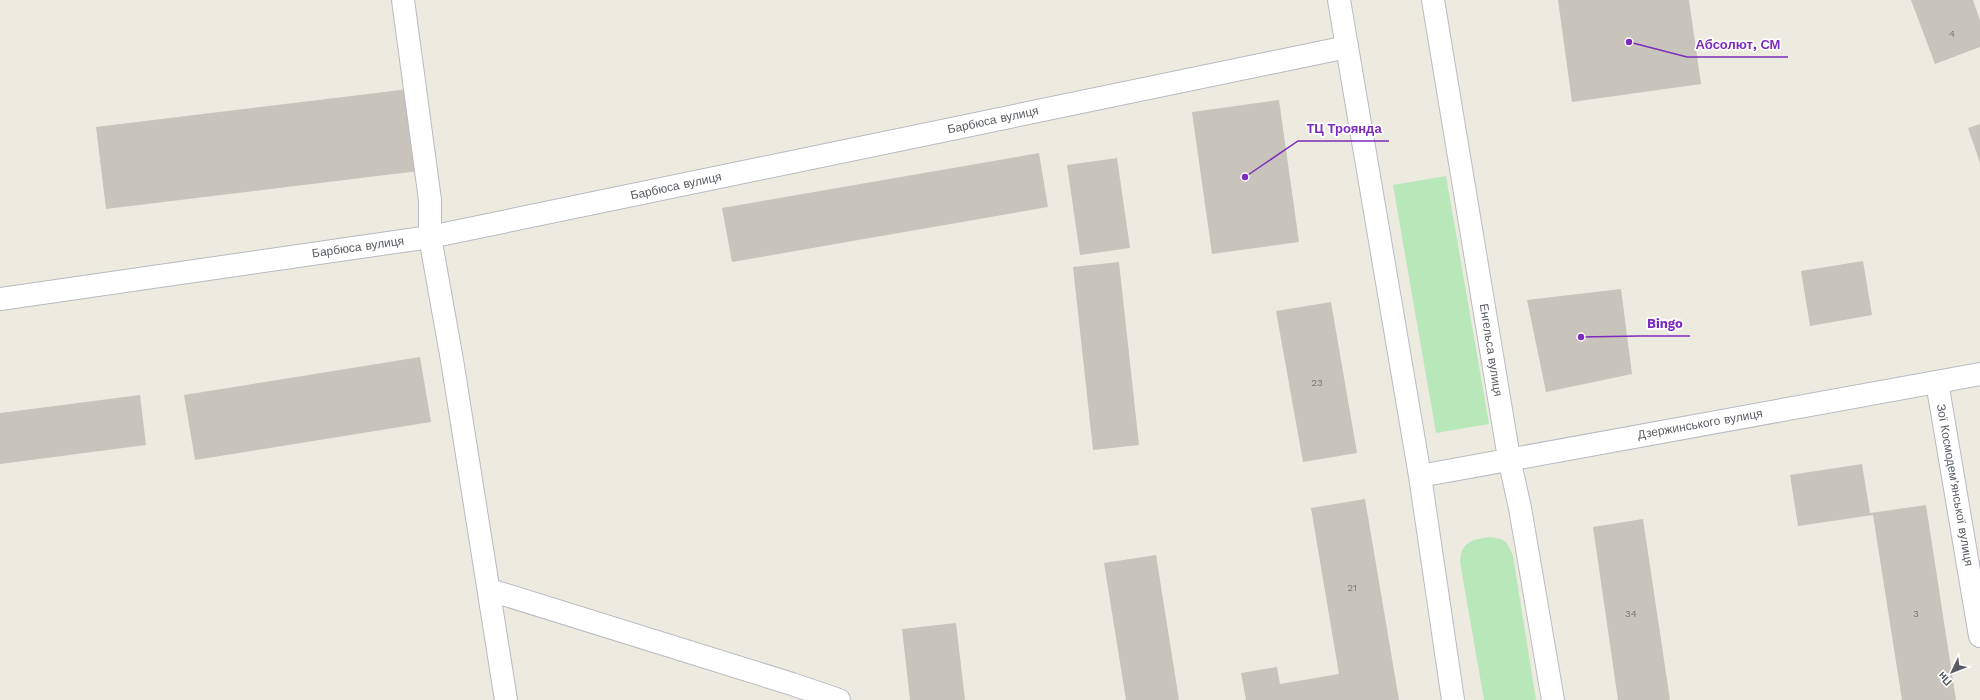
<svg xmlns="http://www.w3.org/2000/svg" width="1980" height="700" font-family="'Work Sans',sans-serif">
<rect width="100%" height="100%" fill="#edeadf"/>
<path fill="#b8e7ba" d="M 1446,176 L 1489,424 L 1436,433 L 1393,185 Z
M 1489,537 C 1506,539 1507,541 1513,556 L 1536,700 L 1484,700 L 1460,562 C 1461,542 1471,540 1489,537 Z"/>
<path fill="#c8c4bc" d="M 1558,0 L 1689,0 L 1701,84 L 1572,102 Z
M 1911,0 L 1973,0 L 1980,20 L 1980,47 L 1935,64 Z
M 409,89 L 419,171 L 106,209 L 96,127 Z
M 1279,100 L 1299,242 L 1212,254 L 1192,112 Z
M 1980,124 L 1980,163 L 1968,128 Z
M 1039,153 L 1048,207 L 732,262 L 722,208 Z
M 1117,158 L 1130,248 L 1080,255 L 1067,165 Z
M 1863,261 L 1872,315 L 1810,326 L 1801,271 Z
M 1119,262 L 1139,445 L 1093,450 L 1073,267 Z
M 1621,289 L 1632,374 L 1546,392 L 1527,300 Z
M 1331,302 L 1357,453 L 1303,462 L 1276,311 Z
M 420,357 L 431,422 L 195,460 L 184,395 Z
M 140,395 L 146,445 L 0,464 L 0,413 Z
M 1862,464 L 1870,513 L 1926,505 L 1956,700 L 1902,700 L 1873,515 L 1798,526 L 1790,475 Z
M 1365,499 L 1399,700 L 1246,700 L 1241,673 L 1277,667 L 1280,684 L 1339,674 L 1311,508 Z
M 1643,519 L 1670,700 L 1618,700 L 1593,527 Z
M 1156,555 L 1179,700 L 1126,700 L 1104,563 Z
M 956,623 L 965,700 L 910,700 L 902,629 Z"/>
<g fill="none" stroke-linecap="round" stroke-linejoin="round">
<defs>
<path id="street" d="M 403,0 L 430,200 L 430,237 L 452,360 L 506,700
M 0,299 L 430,237 L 1347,47
M 1937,382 L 1980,636
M 490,590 L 792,684 L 839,700"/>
<path id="secondary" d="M 1339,0 L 1420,476 L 1453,700
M 1433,0 L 1509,458 L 1520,508 L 1553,700
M 1420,476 L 1980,374"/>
</defs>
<use href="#street" stroke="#b7bac0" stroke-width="24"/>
<use href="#secondary" stroke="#b8bcc3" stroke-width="24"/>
<use href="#street" stroke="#fff" stroke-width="22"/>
<use href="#secondary" stroke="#fff" stroke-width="22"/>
</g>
<g text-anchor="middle" stroke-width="3.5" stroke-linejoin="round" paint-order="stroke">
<g font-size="10" fill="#747678">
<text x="1952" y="37">4</text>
<text x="1317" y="386">23</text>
<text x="1352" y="591">21</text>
<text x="1631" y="617">34</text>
<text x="1916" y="617">3</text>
</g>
<g font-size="12" fill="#585c62" stroke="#fff">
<text transform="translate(993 120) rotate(-12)" y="4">Барбюса вулиця</text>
<text transform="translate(676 186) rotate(-12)" y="4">Барбюса вулиця</text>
<text transform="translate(358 247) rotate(-8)" y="4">Барбюса вулиця</text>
<text transform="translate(1491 350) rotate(81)" y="4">Енгельса вулиця</text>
<text transform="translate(1700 424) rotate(-10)" y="4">Дзержинського вулиця</text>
<text transform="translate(1955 485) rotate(80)" y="4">Зої Космодем’янської вулиця</text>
</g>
</g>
<path fill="none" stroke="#7b2cbf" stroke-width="1.5" d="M1629 42L1687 57H1788M1245 177L1298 141H1389M1581 337L1639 336H1690"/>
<g fill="#7b2cbf" stroke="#fff" stroke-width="1.5">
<circle cx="1629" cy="42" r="4"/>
<circle cx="1245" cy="177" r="4"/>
<circle cx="1581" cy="337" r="4"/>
</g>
<g font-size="13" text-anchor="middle" font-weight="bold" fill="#7b2cbf" stroke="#fff" stroke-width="3.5" stroke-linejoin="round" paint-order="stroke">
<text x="1738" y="49">Абсолют, СМ</text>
<text x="1344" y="133">ТЦ Троянда</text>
<text x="1665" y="328">Bingo</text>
</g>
<g transform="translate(1952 672) rotate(227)" stroke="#ffffff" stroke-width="3" paint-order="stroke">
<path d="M0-3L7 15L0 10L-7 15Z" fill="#585c62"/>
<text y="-6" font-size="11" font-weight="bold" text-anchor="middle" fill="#585c62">Пн</text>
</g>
</svg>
